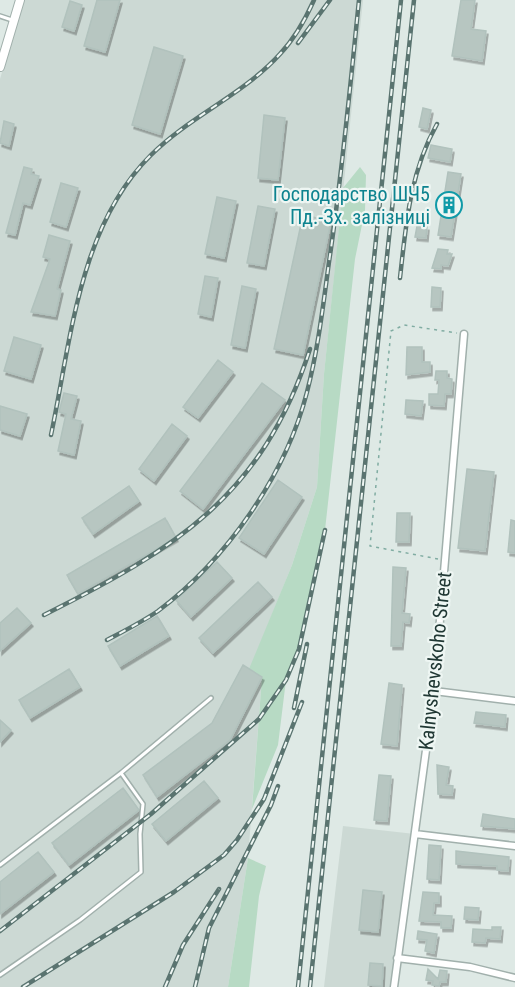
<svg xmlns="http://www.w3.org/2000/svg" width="515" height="987" font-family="'Roboto Condensed',sans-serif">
<defs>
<filter id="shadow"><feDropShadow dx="2" dy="3.5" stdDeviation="0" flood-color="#0004"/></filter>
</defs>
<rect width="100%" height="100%" fill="#dee9e5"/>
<path fill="#ccd9d4" d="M 23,0 L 363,0 L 324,374 L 317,487 L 292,565 L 250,669 L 262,677 L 248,858 L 228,987 L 0,987 L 0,79 Z
M 343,826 L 415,834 L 394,987 L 324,987 Z"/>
<path fill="#b7dac4" d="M 360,167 L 366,175 L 365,210 L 355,259 L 325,530 L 299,648 L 286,680 L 278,745 L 252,809 L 262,677 L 249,669 L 292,565 L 317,487 L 324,374 L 343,188 Z
M 248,858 L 266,866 L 259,896 L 249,987 L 228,987 Z"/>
<path fill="#b7c6c1" stroke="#b1c2bd" stroke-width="1.5" filter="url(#shadow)" d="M 97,0 L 120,0 L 105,52 L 84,46 Z
M 461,0 L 475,0 L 471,29 L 486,31 L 482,61 L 452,56 Z
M 70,1 L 82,5 L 74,31 L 62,27 Z
M 154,47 L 183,56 L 160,134 L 132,125 Z
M 423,108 L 431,110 L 427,129 L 419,127 Z
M 264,115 L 285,118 L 278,180 L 258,178 Z
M 4,121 L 14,124 L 9,146 L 0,143 Z
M 431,145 L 452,149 L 450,162 L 428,158 Z
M 24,167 L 32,169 L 31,174 L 39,176 L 30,205 L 23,203 L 15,235 L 6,233 Z
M 448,172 L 461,174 L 451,237 L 438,235 Z
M 61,183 L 78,188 L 66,227 L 50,222 Z
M 217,197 L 236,201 L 224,258 L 205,254 Z
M 258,206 L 275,209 L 264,266 L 247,263 Z
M 303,215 L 331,221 L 303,355 L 274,349 Z
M 417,226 L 427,227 L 426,238 L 415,237 Z
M 49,235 L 70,241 L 57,289 L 61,290 L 55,316 L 31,312 L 50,259 L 43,257 Z
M 438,249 L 448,250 L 447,254 L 452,254 L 448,266 L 441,265 L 441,269 L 432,268 Z
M 205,276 L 218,278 L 211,317 L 198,314 Z
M 242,286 L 256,289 L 245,348 L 231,345 Z
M 432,287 L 441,288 L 440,307 L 431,307 Z
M 14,337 L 41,345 L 31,379 L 4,371 Z
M 407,347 L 422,347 L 422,362 L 430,362 L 430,372 L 406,375 Z
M 218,360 L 233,372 L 198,418 L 183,407 Z
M 436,371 L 447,371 L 447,378 L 452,379 L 451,394 L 445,394 L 444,406 L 429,405 L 429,394 L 438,394 L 439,380 L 435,380 Z
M 262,383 L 285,400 L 203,509 L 180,491 Z
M 64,393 L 77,396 L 71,419 L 81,421 L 74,455 L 58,451 L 66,414 L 59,412 Z
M 406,400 L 423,401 L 421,416 L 405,414 Z
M 0,406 L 27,414 L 20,436 L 0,430 Z
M 172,424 L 187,436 L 154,481 L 139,469 Z
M 467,469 L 494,472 L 485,551 L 458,548 Z
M 278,480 L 302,497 L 264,554 L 239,538 Z
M 129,486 L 139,501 L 93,534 L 82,518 Z
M 397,513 L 410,513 L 409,542 L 396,542 Z
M 165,518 L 176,538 L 78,594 L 67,575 Z
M 511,520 L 515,521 L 515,553 L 508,552 Z
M 217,562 L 232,578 L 191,617 L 176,600 Z
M 393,567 L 406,568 L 402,613 L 410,614 L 409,623 L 403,622 L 401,646 L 391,646 Z
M 258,582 L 272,597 L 213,653 L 199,638 Z
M 17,608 L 31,623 L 0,651 L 0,623 Z
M 157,616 L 169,636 L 120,666 L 108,646 Z
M 243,665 L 262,677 L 230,740 L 157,797 L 143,775 L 212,723 Z
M 69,669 L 80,687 L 30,718 L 19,700 Z
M 389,683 L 402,685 L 397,746 L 381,744 Z
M 476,712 L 506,715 L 505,727 L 474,723 Z
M 0,720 L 11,730 L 0,742 Z
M 437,765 L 449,767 L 446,785 L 453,786 L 452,795 L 438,794 Z
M 379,775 L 391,776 L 387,821 L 374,820 Z
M 204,781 L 218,798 L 166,841 L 152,824 Z
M 123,788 L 139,810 L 69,865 L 52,843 Z
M 483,814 L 515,819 L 515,829 L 481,826 Z
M 429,845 L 441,846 L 439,880 L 427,879 Z
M 456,851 L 509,857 L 508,871 L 497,870 L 497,866 L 456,864 Z
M 38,852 L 54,872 L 0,914 L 0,882 Z
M 363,890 L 382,892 L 378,932 L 359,930 Z
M 423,892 L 439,893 L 439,903 L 434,903 L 433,915 L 452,916 L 451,928 L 441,928 L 441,922 L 419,921 Z
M 465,907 L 479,908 L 478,920 L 464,919 Z
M 492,927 L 501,927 L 500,939 L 486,938 L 485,943 L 472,942 L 473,929 L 492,930 Z
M 418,931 L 437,934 L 434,953 L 425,951 L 427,940 L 417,939 Z
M 370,963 L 383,964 L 382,986 L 368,985 Z
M 428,969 L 438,979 L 440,970 L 447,971 L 446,982 L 440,982 L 439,986 L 432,985 L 433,981 L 426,980 Z"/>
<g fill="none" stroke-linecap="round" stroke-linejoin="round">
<defs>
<path id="service" d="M 0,16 L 12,20
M 0,865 L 121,773 L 211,698
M 0,975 L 80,920 L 141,872 L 140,834 L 143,804 L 121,773"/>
<path id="minor" d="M 434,691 L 515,701
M 415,834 L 515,846
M 397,958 L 470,967 L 515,978
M 394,987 L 434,691 L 464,334"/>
<path id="tertiary" d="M 0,67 L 20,0"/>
</defs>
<use href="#service" stroke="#a1b0ac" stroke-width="6"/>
<use href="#minor" stroke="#a1b0ac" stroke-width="9"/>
<use href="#tertiary" stroke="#a1b0ac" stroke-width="10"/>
<path stroke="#80aca2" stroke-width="1.5" stroke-dasharray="3 4.5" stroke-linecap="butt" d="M 438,559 L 370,546 L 391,331 L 404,325 L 457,333"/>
<use href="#service" stroke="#fff" stroke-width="3"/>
<use href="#minor" stroke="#fff" stroke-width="6"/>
<use href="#tertiary" stroke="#fff" stroke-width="8"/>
<defs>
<path id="rail" d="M 298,43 L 330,0
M 400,278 C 406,224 410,172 437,124
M 51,435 C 71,340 79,226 151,155 C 190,116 243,95 280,54 C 295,38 305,20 314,0
M 44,615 C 175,549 262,497 310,349
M 107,640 C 124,631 142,622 158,611 C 226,560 286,475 307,392 C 318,350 323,306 329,262 C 342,175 350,88 359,0
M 294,708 L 307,644
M 0,931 L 151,814 L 259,719 L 286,680 L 299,649 L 325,530
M 23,987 L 174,892 L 224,855 L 237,840 L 264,799 L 302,702
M 165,987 L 183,945 L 219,889
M 195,987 L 209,928 L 271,805 L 278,786
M 298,987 L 401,0
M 310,987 L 414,0"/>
</defs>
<use href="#rail" stroke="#5a7470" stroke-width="4.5"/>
<use href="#rail" stroke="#eef6f3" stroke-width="2" stroke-dasharray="7" stroke-linecap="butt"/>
</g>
<defs>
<symbol id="building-ring" viewBox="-11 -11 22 22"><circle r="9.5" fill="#eef6f3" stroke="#0f9aa8" stroke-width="1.5"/><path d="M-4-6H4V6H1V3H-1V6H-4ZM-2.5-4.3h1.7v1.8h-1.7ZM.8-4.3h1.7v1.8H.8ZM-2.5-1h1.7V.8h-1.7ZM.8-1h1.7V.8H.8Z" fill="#0f9aa8"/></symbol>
</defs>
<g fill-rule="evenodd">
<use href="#building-ring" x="434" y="190" width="30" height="30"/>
</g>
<g text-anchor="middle" stroke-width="4.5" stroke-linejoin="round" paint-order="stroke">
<g font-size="20" fill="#0d838f" stroke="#eef6f3" text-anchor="end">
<text x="430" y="201">Господарство ШЧ5<tspan x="430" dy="23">Пд.-Зх. залізниці</tspan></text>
</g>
<g font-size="20" fill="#203834" stroke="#eef6f3">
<text transform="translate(435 661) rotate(-84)" y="7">Kalnyshevskoho Street</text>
</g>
</g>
</svg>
